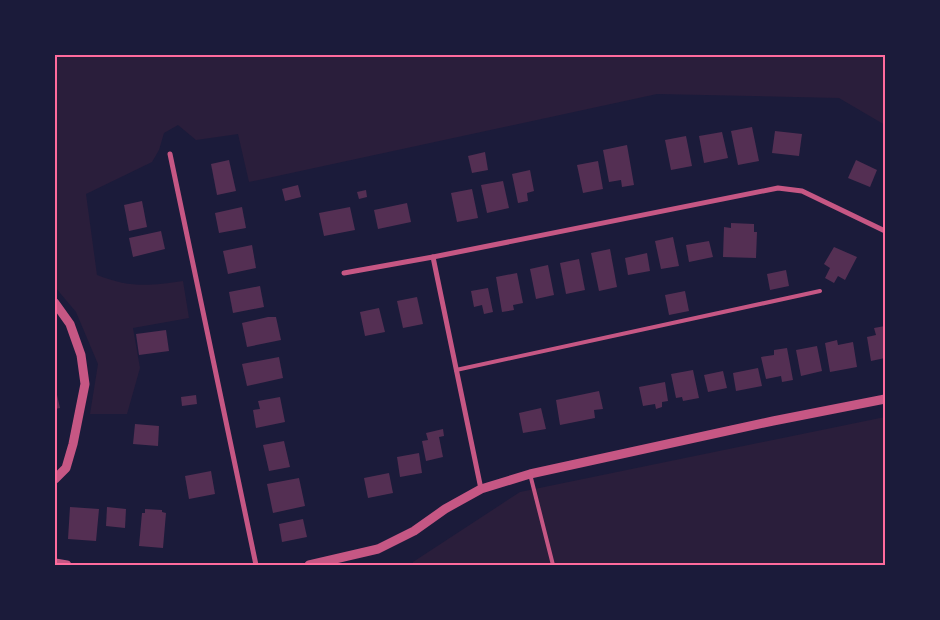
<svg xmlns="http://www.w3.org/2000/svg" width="940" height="620" font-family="'Zilla Slab',serif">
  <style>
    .green { fill: #2a1e3b }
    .building { fill: #542f53 }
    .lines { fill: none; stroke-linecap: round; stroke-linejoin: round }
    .service { stroke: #c65784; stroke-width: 4 }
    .minor { stroke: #c65784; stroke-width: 5 }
    .tertiary { stroke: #c65784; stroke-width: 9 }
    .neatline { fill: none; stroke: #ff6b9d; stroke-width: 2 }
  </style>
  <rect width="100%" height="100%" fill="#1b1b3a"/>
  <!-- green -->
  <g class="green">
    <path d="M55,55H885V125L839,98L657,94L249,182L238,134L196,140L178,125L164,133L159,150L152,162L86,194L97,275C130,288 149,286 183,281L189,318L133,328L140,368L127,414H90L98,364L76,312L55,287Z"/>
    <polygon points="885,417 885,565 412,565 413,562 520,492"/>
  </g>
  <!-- building -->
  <g class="building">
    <polygon points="752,127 759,161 738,165 731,131"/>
    <polygon points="775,131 802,134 799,156 772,153"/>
    <polygon points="722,132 728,158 704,163 699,136"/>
    <polygon points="686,136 692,166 671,170 665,140"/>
    <polygon points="627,145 634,185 622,187 621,180 609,182 603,150"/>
    <polygon points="485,152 488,170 472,173 468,156"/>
    <polygon points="229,160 236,191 217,195 211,164"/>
    <polygon points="856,160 877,170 870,187 848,178"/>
    <polygon points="598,161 603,189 583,193 577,165"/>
    <polygon points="530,170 534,191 527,193 528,201 518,203 512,174"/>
    <polygon points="503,181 509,208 487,213 481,185"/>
    <polygon points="298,185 301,197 285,201 282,189"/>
    <polygon points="472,189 478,218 457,222 451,193"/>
    <polygon points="366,190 367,197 359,199 357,192"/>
    <polygon points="142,201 147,227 129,231 124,205"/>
    <polygon points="407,203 411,222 378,229 374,210"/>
    <polygon points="242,207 246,228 219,233 215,213"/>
    <polygon points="350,207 355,230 324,236 319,213"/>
    <polygon points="731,223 754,224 754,232 757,232 756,258 723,257 724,227 731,228"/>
    <polygon points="161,231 165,249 133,257 129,238"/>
    <polygon points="673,237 679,266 661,269 655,241"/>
    <polygon points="709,241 713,257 689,262 686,245"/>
    <polygon points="252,245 256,268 228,274 223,251"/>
    <polygon points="834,247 857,257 845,280 838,276 834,283 825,278 830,268 824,264"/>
    <polygon points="610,249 617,287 599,291 591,253"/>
    <polygon points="647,253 650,271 628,275 625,258"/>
    <polygon points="579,259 585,290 566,294 560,263"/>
    <polygon points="548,265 554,295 536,299 530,269"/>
    <polygon points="786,270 789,286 770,290 767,274"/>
    <polygon points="517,273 523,303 513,305 514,310 502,312 496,277"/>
    <polygon points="260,286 264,307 233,313 229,292"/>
    <polygon points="488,288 493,312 484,314 482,305 474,307 471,291"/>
    <polygon points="685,291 689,311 669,315 665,295"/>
    <polygon points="417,297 423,324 403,328 397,301"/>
    <polygon points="379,308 385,332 365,336 360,312"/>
    <polygon points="268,317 276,317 281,340 247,347 242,323"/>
    <polygon points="885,326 885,358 871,361 867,337 876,335 874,328"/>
    <polygon points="166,330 169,351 139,355 136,334"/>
    <polygon points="837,340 838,345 853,342 857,367 830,372 825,343"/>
    <polygon points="817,346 822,371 801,376 796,350"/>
    <polygon points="787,348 793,380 782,382 781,376 766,379 761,357 774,355 774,350"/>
    <polygon points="279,357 283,378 247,386 242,364"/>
    <polygon points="758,368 762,386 736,391 733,373"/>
    <polygon points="693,370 699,398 683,401 682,397 676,398 671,374"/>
    <polygon points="723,371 727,388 708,392 704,375"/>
    <polygon points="665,382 668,401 662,402 662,407 656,409 655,404 643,406 639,387"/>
    <polygon points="55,386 60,408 55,409"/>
    <polygon points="599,391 603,409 594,410 595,418 560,425 556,400"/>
    <polygon points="196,395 197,404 182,406 181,397"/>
    <polygon points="280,397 285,422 256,428 253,410 260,409 258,401"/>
    <polygon points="541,408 546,429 523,433 519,413"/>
    <polygon points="135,424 159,426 158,446 133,444"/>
    <polygon points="443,429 444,436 439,437 443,457 426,461 422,441 428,440 426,433"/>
    <polygon points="284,441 290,467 269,471 263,445"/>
    <polygon points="419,453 422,473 400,477 397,457"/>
    <polygon points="211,471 215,494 189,499 185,476"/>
    <polygon points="389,473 393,493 368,498 364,478"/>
    <polygon points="299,478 305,506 273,513 267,484"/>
    <polygon points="70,507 99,509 96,541 68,539"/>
    <polygon points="107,507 126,509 125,528 106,526"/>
    <polygon points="145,509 162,510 162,512 166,513 163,548 139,546 142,513 145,513"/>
    <polygon points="303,519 307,537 282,542 279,524"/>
  </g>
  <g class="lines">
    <!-- service -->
    <g class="service">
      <polyline points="456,370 820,291"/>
      <polyline points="530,474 553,565"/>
    </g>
    <!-- minor -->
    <g class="minor">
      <polyline points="170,154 256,565"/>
      <polyline points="433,257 481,489"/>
      <polyline points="344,273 433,257 778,188 802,191 885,231"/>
    </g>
    <!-- tertiary -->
    <g class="tertiary">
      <polyline points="55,303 70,324 81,355 85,384 73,444 66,468 55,479"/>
      <polyline points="55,563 67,565"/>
      <polyline points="309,565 378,549 414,531 445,509 481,489 530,474 773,421 885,399"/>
    </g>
  </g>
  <!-- border -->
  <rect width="940" height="620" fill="none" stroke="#1b1b3a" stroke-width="112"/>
  <rect x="56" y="56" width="828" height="508" class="neatline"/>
</svg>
